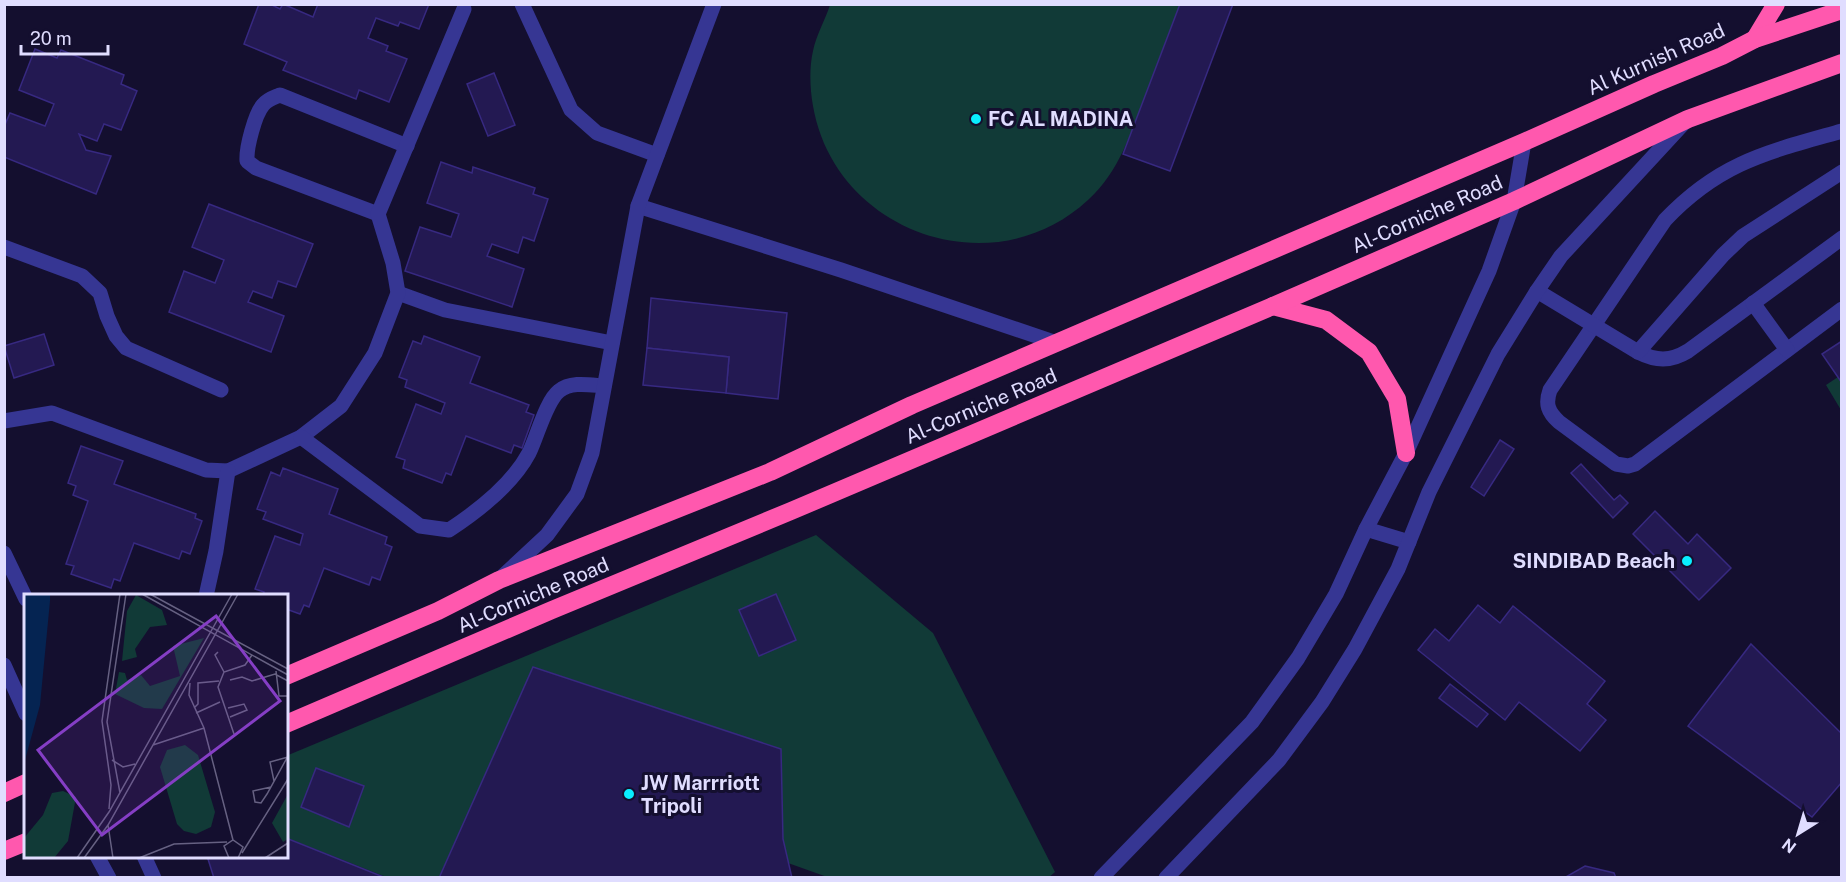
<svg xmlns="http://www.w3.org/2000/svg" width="1846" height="882" font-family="'Public Sans',sans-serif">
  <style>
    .green { fill: #113a37 }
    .building { fill: #231952; stroke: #372981; stroke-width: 1.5 }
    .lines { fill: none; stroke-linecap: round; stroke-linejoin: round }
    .lane { stroke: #363693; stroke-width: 15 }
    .street { stroke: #363693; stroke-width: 15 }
    .highway { stroke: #ff58ae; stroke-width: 18 }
    .poi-dot { fill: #09eeff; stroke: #140f2f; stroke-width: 2 }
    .labels { text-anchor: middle; stroke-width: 6; stroke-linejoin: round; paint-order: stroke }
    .street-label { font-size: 20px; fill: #e0ddff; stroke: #140f2f }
    .poi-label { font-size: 20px; font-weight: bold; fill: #e0ddff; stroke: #140f2f; text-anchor: start }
    .inset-road { fill: none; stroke: #666182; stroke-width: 1.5 }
    .view { fill: #853ec5; fill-opacity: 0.15; stroke: #853ec5; stroke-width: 3 }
    .inset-edge { fill: none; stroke: #e0ddff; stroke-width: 3 }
  </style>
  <rect width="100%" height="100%" fill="#140f2f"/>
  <!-- green -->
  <g class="green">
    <path d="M830,5H1180C1168,34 1157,64 1146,94C1131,132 1120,171 1088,200C993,288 835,233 813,106C810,89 809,68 813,51C816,36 825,20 830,5Z"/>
    <polygon points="1841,375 1841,410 1826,385"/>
    <polygon points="816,535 933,633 1055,872 1048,878 830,878 788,863 783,839 781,749 534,667 439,877 386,877 287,838 286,756"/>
  </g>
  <!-- building -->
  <g class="building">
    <polygon points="259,4 270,4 280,9 283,4 313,17 318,4 429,4 419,29 400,22 398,26 376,18 368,38 388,46 386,51 407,59 389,102 359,90 356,99 283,70 287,62 244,44"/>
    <polygon points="1180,4 1233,4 1170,171 1123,154"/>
    <polygon points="35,49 57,58 61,50 124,75 121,84 137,91 121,130 104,124 97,141 79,134 86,150 111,156 96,194 4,157 4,127 10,113 45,126 54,104 19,90"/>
    <polygon points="494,73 515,125 488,136 467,84"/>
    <polygon points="441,162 472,173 473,167 535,188 533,194 548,199 534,241 523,237 518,253 492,244 487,256 524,269 512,307 405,271 420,227 451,237 459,214 427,203"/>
    <polygon points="209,204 313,244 296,287 278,281 272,298 253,291 248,302 284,316 271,352 169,312 184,271 215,283 224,260 192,247"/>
    <polygon points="651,298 787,313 778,399 726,393 729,357 647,348"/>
    <polygon points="44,334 54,365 14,378 4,346"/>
    <polygon points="424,336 480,357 470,383 529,405 526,412 534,415 522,448 514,445 511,453 466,436 451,475 446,473 442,483 403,468 405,460 396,457 416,404 441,414 445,403 405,387 407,380 399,377 413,341 421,344"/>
    <polygon points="1842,341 1842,383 1822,354"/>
    <polygon points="647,348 729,357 726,393 643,385"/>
    <polygon points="1500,440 1514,449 1484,496 1471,487"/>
    <polygon points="81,446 123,461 114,484 196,514 195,518 202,521 190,554 182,551 179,559 134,543 120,581 114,579 111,588 71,574 74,566 66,564 88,501 73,495 76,486 68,483"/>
    <polygon points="1581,464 1614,500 1620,495 1628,503 1613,518 1571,473"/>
    <polygon points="283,468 338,489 329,514 387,537 385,544 392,547 380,580 372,577 369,585 324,568 309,607 304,605 300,614 286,609 286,596 263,596 264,592 255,589 275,536 300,545 303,534 263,519 266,512 257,509 271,472 280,476"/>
    <polygon points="1655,511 1688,544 1697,534 1731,568 1699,600 1633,534"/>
    <polygon points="776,594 796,640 759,656 739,610"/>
    <polygon points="1478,605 1500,623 1513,606 1605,681 1587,704 1606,720 1580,751 1519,702 1505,720 1418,650 1435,629 1449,641"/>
    <polygon points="1751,644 1842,734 1842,782 1812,817 1688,726"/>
    <polygon points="533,667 781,749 783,839 792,878 439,878"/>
    <polygon points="1450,684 1488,714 1477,727 1439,698"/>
    <polygon points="316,768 364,786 349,827 301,807"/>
    <polygon points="286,838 386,878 214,878 207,856 286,856"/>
    <polygon points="1585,866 1614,873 1616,878 1564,878"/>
  </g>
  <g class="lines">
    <!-- lane -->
    <g class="lane">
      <polyline points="522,4 571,110 597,133 657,155"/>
      <path d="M1842,131C1768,152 1720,162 1665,220L1550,390C1545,404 1548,412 1559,422L1616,464L1628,466L1635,464L1842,309"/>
      <path d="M1537,291L1638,352C1656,361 1670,362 1688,351L1842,238"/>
      <polyline points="1753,303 1787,350"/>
      <polyline points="1638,352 1723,255 1743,236 1842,172"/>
    </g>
    <!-- street -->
    <g class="street">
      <polyline points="638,206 841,270 1057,343"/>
      <path d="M378,214L256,168L247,161C246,148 255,114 263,105C268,99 273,98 280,95L407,146"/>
      <polyline points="4,247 82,276 100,293 107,316 116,336 126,348 221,390"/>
      <polyline points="398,293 445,310 612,343"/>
      <polyline points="4,421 52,413 206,470 228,471 301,437 341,406 375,353 398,293 393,263 378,214 464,9"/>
      <path d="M301,437L420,526L449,530C478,511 512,485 529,453C537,437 546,401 559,391C571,381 590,385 604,386"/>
      <polyline points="1366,529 1409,542"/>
      <polyline points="4,553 26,599"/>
      <polyline points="503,576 547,535 577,494 592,453 638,206 714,4"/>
      <polyline points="206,596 216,551 228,471"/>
      <polyline points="4,665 26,714"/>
      <polyline points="97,856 109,878"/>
      <polyline points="144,856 154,878"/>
      <polyline points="1101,878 1252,722 1298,658 1336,594 1366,529 1406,453 1489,271 1514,201 1524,142"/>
      <polyline points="1166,878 1279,760 1322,702 1355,649 1398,569 1429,492 1498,354 1537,291 1561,256 1684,123"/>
    </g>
    <!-- highway -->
    <g class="highway">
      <polyline points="1755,39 1776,4"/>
      <polyline points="1273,306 1326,320 1369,352 1397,399 1406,453"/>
      <polyline points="286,676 438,611 499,580 770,472 912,405 1524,142 1654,84 1722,56 1755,39 1842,10"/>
      <polyline points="286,724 552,610 791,511 1273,306 1514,201 1688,119 1842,63"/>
      <polyline points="4,793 26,783"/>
      <polyline points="4,851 26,842"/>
    </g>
  </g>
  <!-- markers -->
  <g class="poi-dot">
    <circle cx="976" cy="119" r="6"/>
    <circle cx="1687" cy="561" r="6"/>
    <circle cx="629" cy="794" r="6"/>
  </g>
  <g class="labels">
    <!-- street labels -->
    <g class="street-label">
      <text transform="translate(1656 59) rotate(-24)" y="7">Al Kurnish Road</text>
      <text transform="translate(1427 214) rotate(-24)" y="7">Al-Corniche Road</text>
      <text transform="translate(981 406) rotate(-23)" y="7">Al-Corniche Road</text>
      <text transform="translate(533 595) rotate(-23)" y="7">Al-Corniche Road</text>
    </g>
    <!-- poi labels -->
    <g class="poi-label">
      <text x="988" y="126">FC AL MADINA</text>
      <text x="1675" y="568" text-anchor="end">SINDIBAD Beach</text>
      <text x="641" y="790">JW Marrriott<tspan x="641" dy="23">Tripoli</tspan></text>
    </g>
  </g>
  <!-- overview -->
  <g transform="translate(24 594)">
    <rect width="264" height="264" fill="#140f2f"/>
    <path d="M112,1L138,16L143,31L126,33L111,55L113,63L98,67L103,17ZM180,44L138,115L120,114L91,100L95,78L101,79L103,86L117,81L126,92L156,82L149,52ZM161,151L174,161L191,218L187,233L172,240L160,237L153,230L136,173L143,156ZM39,197L52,203L44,247L30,264H0V244L19,221L28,199ZM264,200V245L259,248L248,229Z" fill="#113a37"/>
    <path d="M0,0H26V7L16,111L0,170Z" fill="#052452"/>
    <path class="inset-road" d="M118,0L264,81M126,0L264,75M194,58L191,61L200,78M252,77L255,102H264M206,86L218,83L228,87L251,80L264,87M166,89L165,101L180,134L209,246M170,114L174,110V89L195,87M204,114L220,110L223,116L206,123M172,119L196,108M210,140L194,93L200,78L221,71L228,61M129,151L180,134M88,166L99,173L111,170M250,187L246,168L264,163M247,193L229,197L231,208L237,209L243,200L264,162M96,199L83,128L102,0M85,215L87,191L78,127L96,0M84,231L89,264M218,259L264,185M53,264L85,218L208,0M60,264L84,231L214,0M115,264L150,250L203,248M205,264L200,252L209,246L219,253L214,264M241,264L264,249"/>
    <path class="view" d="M192,22L256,107L78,241L14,156Z"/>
    <rect width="264" height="264" class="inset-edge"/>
  </g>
  <!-- border -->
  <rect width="1846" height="882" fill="none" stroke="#e0ddff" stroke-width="12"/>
  <!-- north arrow -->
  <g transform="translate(1798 834) rotate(217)" stroke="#140f2f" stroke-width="4.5" paint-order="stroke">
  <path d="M0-4.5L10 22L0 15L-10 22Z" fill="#e0ddff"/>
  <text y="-9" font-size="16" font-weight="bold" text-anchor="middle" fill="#e0ddff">N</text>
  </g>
  <!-- scale -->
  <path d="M21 45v9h87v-9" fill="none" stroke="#e0ddff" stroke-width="3"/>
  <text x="30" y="45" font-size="18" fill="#e0ddff" stroke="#140f2f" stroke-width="4.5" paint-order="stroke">20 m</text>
</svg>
